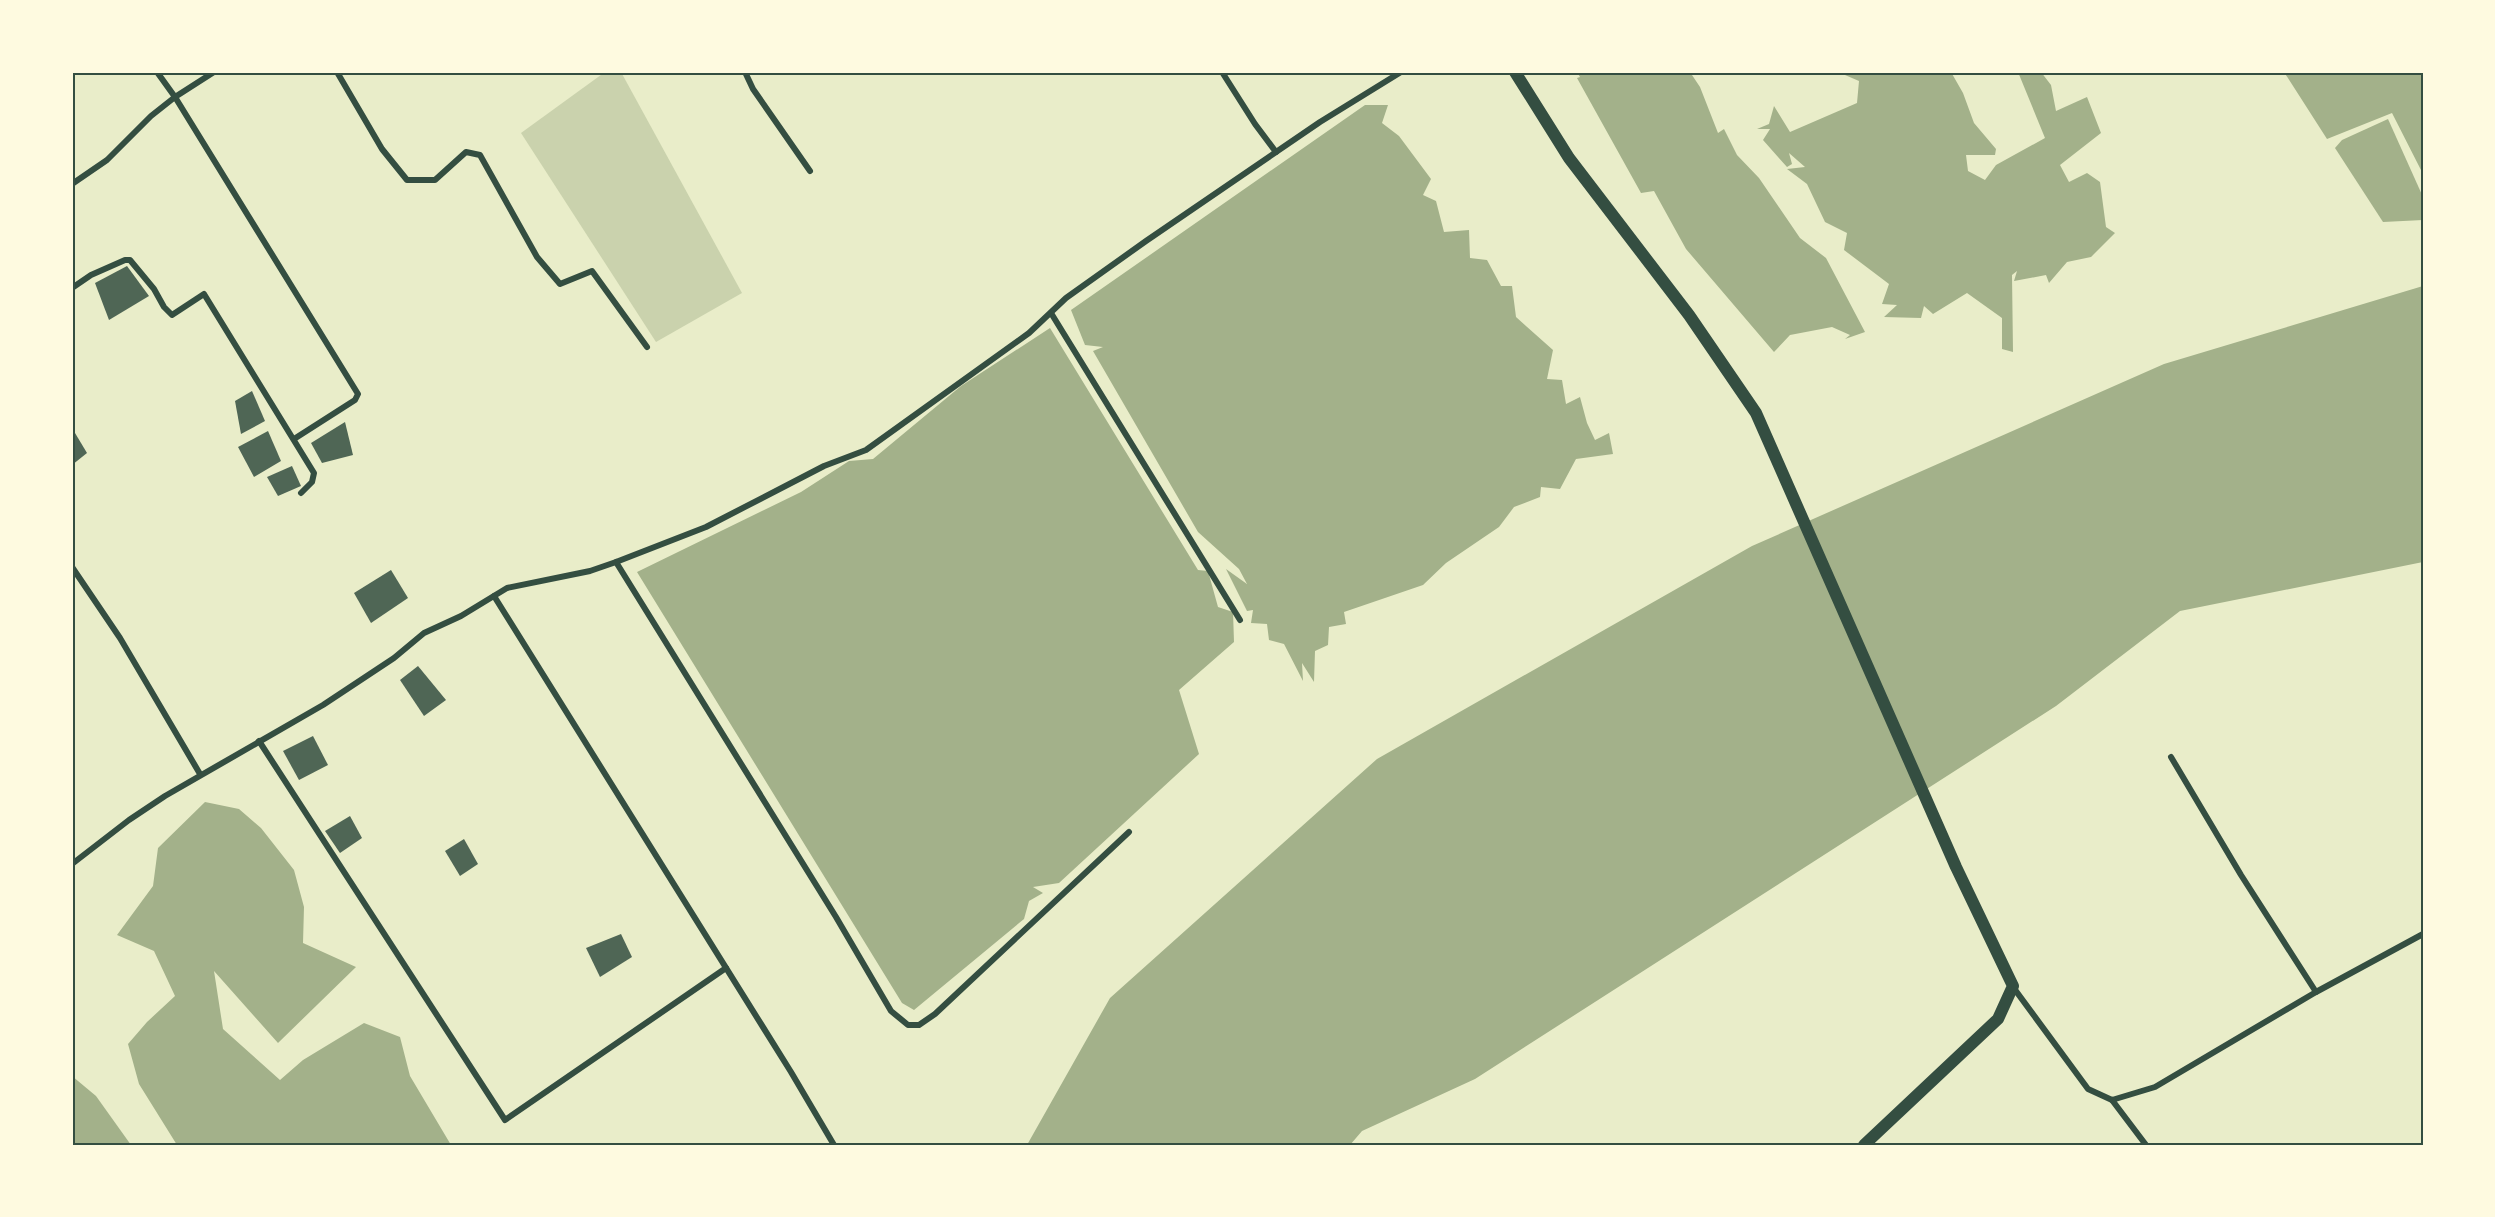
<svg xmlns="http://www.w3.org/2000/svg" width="2495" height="1217" font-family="Roboto,sans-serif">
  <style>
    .green { fill: #cad2ad }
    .water { fill: #a3b18a }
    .building { fill: #4f6655 }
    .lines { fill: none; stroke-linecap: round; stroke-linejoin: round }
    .minor { stroke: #344e41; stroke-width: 6 }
    .secondary { stroke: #344e41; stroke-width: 12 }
    .neatline { fill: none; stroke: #344e41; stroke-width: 2 }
  </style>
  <rect width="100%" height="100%" fill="#e9edc9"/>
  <!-- green -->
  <polygon class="green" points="605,72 621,72 742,293 656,342 521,133"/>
  <!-- water -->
  <g class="water">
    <polygon points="1577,72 1690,72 1700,87 1718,133 1724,129 1737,155 1759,178 1800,238 1826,258 1865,332 1845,339 1850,335 1832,327 1790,335 1774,352 1686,249 1654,191 1641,193 1577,78 1580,77"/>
    <polygon points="1838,72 1951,72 1963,93 1974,123 1996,149 1995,155 1966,155 1968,171 1985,180 1996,165 2045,138 2018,72 2041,72 2051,85 2056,111 2087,97 2101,133 2060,165 2069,182 2087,173 2100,182 2106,227 2115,233 2091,257 2067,262 2049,283 2046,275 2014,281 2017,271 2012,275 2013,352 2002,349 2002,318 1967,293 1933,314 1924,306 1921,318 1884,317 1897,305 1882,304 1889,284 1844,250 1847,233 1825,222 1807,184 1787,169 1805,167 1789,153 1792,164 1787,167 1763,140 1770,129 1757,129 1769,124 1774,106 1790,132 1857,103 1859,81"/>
    <polygon points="2284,72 2423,72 2423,174 2392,113 2327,139"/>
    <polygon points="1365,105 1388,105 1382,123 1399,136 1431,179 1423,195 1436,201 1444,232 1469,230 1470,258 1487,260 1501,286 1512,286 1516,317 1553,350 1547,379 1562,380 1566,404 1580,397 1587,423 1595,440 1609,433 1613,454 1576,459 1560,489 1541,487 1540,497 1514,507 1499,527 1446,563 1423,585 1344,612 1346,624 1329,627 1328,645 1315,651 1314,682 1302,663 1303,681 1284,644 1269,640 1267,624 1251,623 1253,610 1247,611 1226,569 1247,584 1239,569 1198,532 1093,351 1103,347 1085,345 1071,310"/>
    <polygon points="2388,119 2423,197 2423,220 2383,222 2335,148 2342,140"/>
    <polygon points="2423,286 2423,562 2180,611 2056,706 1475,1079 1362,1131 1350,1145 1027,1145 1110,998 1377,759 1752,546 2164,364"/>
    <polygon points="1050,328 1198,570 1208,571 1218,607 1233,612 1234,642 1179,690 1199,754 1059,883 1033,887 1043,893 1029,901 1024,919 914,1010 902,1003 637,572 801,492 849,461 873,459 961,386"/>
    <polygon points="205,802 239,809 261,828 294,870 304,907 303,943 356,967 278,1043 214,971 223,1029 280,1080 303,1060 364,1023 400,1037 410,1076 451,1145 177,1145 139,1084 128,1044 147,1022 175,996 154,951 117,935 153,886 158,848"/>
    <polygon points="72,1076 96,1096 131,1145 72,1145"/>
  </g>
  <!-- building -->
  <g class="building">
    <polygon points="127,266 149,296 109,320 95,283"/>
    <polygon points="252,391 265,421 241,434 235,401"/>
    <polygon points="345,422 353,455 322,463 311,443"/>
    <polygon points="72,428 87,453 72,465"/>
    <polygon points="268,431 281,461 254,477 238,447"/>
    <polygon points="292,466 301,486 278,496 267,477"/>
    <polygon points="391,570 408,598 371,623 354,593"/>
    <polygon points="418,666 446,700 424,716 400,680"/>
    <polygon points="313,736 328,765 299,780 283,751"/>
    <polygon points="350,816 362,838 340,853 325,831"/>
    <polygon points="464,839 478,864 460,876 445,851"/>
    <polygon points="621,934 632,957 600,977 586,948"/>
  </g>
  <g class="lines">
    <!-- minor -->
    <g class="minor">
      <polyline points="157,72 175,97 358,394 355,400 294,439"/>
      <polyline points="337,72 382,149 407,180 435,180 466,152 480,155 537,257 560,284 592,271 647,347"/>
      <polyline points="745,72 753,89 810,171"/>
      <polyline points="1222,72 1255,124 1276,152"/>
      <polyline points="72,184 107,160 151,116 175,97 214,72"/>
      <polyline points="72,288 91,275 125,260 130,260 154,289 164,307 172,315 204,294 314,473 312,482 301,493"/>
      <polyline points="1051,313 1240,620"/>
      <polyline points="616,562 836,917 891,1011 908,1025 919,1025 935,1014 1129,832"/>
      <polyline points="72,567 120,638 200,774"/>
      <polyline points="494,596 791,1072 834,1145"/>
      <polyline points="259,741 505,1120 726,968"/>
      <polyline points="2171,757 2241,875 2316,992"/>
      <polyline points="72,864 129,820 165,796 323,705 394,658 424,633 461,616 507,588 590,571 616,562 706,527 824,466 866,450 1029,333 1066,298 1146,241 1320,122 1401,72"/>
      <polyline points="2013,987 2088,1089 2112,1100 2155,1087 2316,992 2423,934"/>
      <polyline points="2112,1100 2146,1145"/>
    </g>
    <!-- secondary -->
    <polyline class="secondary" points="1515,72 1569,158 1689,315 1756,413 1956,867 2013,986 1998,1019 1864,1145"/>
  </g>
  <!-- border -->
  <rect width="2495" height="1217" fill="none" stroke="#fefae0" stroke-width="147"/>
  <rect x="74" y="74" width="2348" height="1070" class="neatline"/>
</svg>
